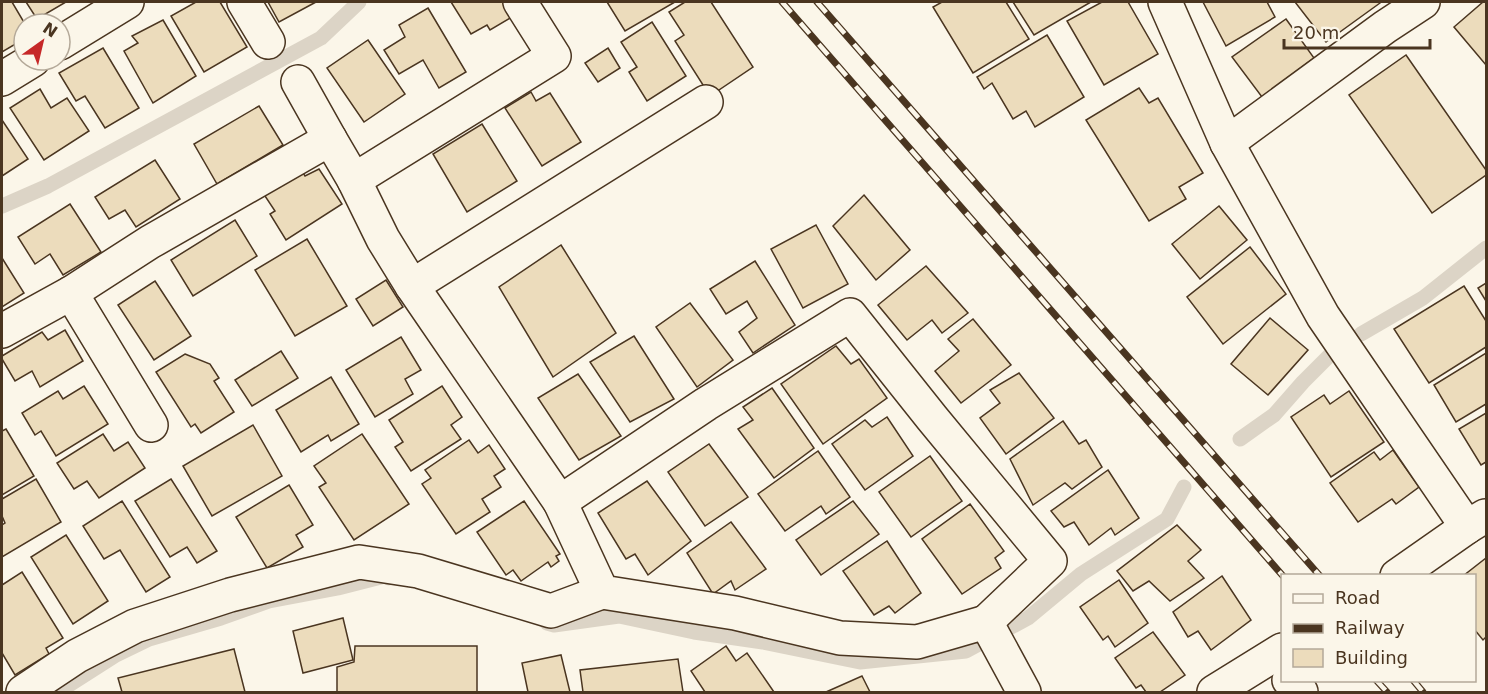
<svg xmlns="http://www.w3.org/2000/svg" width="1488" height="694" font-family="'DejaVu Sans',sans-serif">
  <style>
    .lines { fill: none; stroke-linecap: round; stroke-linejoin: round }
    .stream { stroke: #dcd4c6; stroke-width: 15 }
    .building { fill: #ecdcbc; stroke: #4a3520; stroke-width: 1.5 }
    .minor-casing { stroke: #4a3520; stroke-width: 36 }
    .minor { stroke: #fbf6e9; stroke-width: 33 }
    .rail-casing { stroke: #4a3520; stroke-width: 7 }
    .rail { stroke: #fbf6e9; stroke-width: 4.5; stroke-dasharray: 14; stroke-linecap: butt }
  </style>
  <rect width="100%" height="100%" fill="#fbf6e9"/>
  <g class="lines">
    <!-- stream -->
    <g class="stream">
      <polyline points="2,206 48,186 321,38 359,2"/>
      <polyline points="1361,334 1423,298 1486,248"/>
      <polyline points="1240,439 1274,415 1303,382 1332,353"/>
      <polyline points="547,623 554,625 619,616 694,632 763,642 860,662 966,651 990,638"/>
      <polyline points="998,634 1028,618 1081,574 1167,519 1184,487"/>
      <polyline points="58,692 116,655 149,639 221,618 269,601 338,588 385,576 389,578"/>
    </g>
  </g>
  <!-- building -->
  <g class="building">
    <polygon points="2,2 12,2 25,24 24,39 2,52"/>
    <polygon points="26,2 66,2 37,19"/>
    <polygon points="196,2 220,2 247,47 204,72 171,16"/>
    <polygon points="268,2 316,2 279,22"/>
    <polygon points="451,2 503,2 512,17 490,30 487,25 471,34"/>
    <polygon points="607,2 675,2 625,31"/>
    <polygon points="685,2 711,2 753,67 710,96 675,41 684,35 669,12"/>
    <polygon points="942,2 1006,2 1029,39 973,73 933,7"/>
    <polygon points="1013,2 1091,2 1034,35"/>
    <polygon points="1102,2 1128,2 1158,54 1104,85 1067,21"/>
    <polygon points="1203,2 1267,2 1275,17 1226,46"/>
    <polygon points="1295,2 1379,2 1380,3 1326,42"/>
    <polygon points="1483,2 1486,2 1486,65 1454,27"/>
    <polygon points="428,8 466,72 439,88 423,60 399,74 384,50 405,37 399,25"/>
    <polygon points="1286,19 1314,58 1262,97 1232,57"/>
    <polygon points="163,20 196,76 153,103 124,51 138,43 132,36"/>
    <polygon points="652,22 686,76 647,101 629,72 637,67 621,42"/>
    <polygon points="1047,35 1084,97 1035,127 1026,111 1013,119 992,83 984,89 977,77"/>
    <polygon points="368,40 405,94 364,122 327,68"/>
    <polygon points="103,48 139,108 105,128 85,96 76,101 59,73"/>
    <polygon points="608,48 620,68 598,82 585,63"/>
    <polygon points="1406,55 1486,170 1486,175 1432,213 1349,95"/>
    <polygon points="1139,88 1149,103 1158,98 1203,173 1179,187 1186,199 1149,221 1086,120"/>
    <polygon points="40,89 51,108 67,98 89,131 44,160 10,108"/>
    <polygon points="531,92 536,101 550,93 581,142 542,166 505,108"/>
    <polygon points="259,106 283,145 217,184 194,144"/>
    <polygon points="2,120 28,159 2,176"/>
    <polygon points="482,124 517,181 467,212 433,154"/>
    <polygon points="155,160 180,199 136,227 125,210 109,219 95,197"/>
    <polygon points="301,169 305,176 319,169 342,204 286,240 270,214 275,211 263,193"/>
    <polygon points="864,195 910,250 876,280 833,226"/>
    <polygon points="70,204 101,252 63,275 50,254 35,264 18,237"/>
    <polygon points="1219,206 1247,240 1200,279 1172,244"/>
    <polygon points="235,220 257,256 193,296 171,260"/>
    <polygon points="816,225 848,284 803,308 771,249"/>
    <polygon points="307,239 347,306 295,336 255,270"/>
    <polygon points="561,245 616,333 553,377 499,287"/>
    <polygon points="1250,247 1286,294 1223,344 1187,297"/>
    <polygon points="2,258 24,293 2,307"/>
    <polygon points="755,261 795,325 753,353 739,332 757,318 747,301 726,314 710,289"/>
    <polygon points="926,266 968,313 942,333 932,320 907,340 878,305"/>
    <polygon points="386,280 403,307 373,326 356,299"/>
    <polygon points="155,281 191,336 154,360 118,305"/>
    <polygon points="1486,283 1486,301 1478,288"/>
    <polygon points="1464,286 1486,321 1486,347 1429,383 1394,329"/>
    <polygon points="690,303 733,360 697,387 656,327"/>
    <polygon points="1270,318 1308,350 1268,395 1231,364"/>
    <polygon points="973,319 1011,365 961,403 935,371 959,351 948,339"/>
    <polygon points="65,330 83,361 40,387 32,371 15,381 2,359 2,356 42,332 48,340"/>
    <polygon points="634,336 674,399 630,422 590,362"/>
    <polygon points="401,337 421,370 405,379 413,394 375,417 346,370"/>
    <polygon points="836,346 851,364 859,359 887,398 823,444 781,384"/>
    <polygon points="281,351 298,378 252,406 235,380"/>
    <polygon points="1486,353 1486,404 1456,422 1434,385"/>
    <polygon points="185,354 210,364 219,378 214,381 234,412 201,433 195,424 191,427 156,372"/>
    <polygon points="1019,373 1054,418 1006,454 980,418 1000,403 990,390"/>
    <polygon points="578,374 621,436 579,460 538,398"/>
    <polygon points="331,377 359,424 331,441 328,435 301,452 276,410"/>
    <polygon points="84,386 108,424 56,456 41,431 35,435 22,413 58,391 63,399"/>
    <polygon points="442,386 462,417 451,425 461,439 411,471 395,447 403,442 389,420"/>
    <polygon points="772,388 814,448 774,478 738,429 753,420 743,407"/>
    <polygon points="1349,391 1384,442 1331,477 1291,417 1324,395 1330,404"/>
    <polygon points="1486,413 1486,462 1481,465 1459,429"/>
    <polygon points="887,417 913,456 865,490 832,444 865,420 872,427"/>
    <polygon points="1063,421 1079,444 1086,440 1102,467 1072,489 1065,483 1033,505 1010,459"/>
    <polygon points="253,425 282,476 212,516 183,466"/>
    <polygon points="6,429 34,476 2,495 2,431"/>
    <polygon points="103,434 114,451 128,442 145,468 99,498 87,481 74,489 57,463"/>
    <polygon points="362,434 409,504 354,540 319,487 326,483 314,466"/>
    <polygon points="469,440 478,453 489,445 505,469 494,476 501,487 482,499 490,512 456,534 422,484 431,478 425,470"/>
    <polygon points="709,444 748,497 705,526 668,472"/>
    <polygon points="1393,450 1419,487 1396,504 1392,499 1358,522 1330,483 1374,452 1380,460"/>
    <polygon points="818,451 850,497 826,514 821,506 785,531 758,494"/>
    <polygon points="930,456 962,501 911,537 879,492"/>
    <polygon points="1108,470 1139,518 1115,535 1111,528 1089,545 1074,522 1064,527 1051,511"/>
    <polygon points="36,479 61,522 2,557 2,525 5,523 2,516 2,499"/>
    <polygon points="171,479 217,551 197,563 187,547 170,557 135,501"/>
    <polygon points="647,481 691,541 648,575 635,554 626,559 598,513"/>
    <polygon points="289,485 313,525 296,535 303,547 267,568 236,517"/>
    <polygon points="122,501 170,577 146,592 120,550 104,559 83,526"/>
    <polygon points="524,501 560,554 556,556 559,561 551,567 548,562 521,581 513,570 506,575 477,532"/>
    <polygon points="853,501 879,534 821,575 796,540"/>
    <polygon points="970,504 1004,551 995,558 1001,568 962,594 922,539"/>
    <polygon points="731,522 766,569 735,590 731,581 713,594 687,553"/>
    <polygon points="1177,525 1201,550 1188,561 1204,578 1170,601 1149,581 1133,591 1117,571"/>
    <polygon points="66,535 108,601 73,624 31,557"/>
    <polygon points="887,541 921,593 895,613 889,606 874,615 843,571"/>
    <polygon points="1486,558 1486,637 1483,640 1474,629 1474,576 1463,576"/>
    <polygon points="22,572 63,638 46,648 49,654 15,675 2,653 2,585"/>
    <polygon points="1222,576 1251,620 1211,650 1198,631 1188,637 1173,612"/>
    <polygon points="1119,580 1148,623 1115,647 1108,636 1103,640 1080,607"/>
    <polygon points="343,618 353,660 303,673 293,631"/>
    <polygon points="1153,632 1185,675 1160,692 1146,692 1141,685 1136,688 1115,658"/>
    <polygon points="355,646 477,646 477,692 337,692 337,667 354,662"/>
    <polygon points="726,646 736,661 747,653 774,692 705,692 691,671"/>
    <polygon points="234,649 245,692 122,692 118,678"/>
    <polygon points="561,655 570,692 528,692 522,663"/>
    <polygon points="678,659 683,692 583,692 580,670"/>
    <polygon points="862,676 870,692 826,692"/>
  </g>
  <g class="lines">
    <defs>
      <g id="minor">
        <polyline points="244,2 268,42"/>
        <polyline points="1165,2 1227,143 1323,316 1467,527"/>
        <polyline points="60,43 127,2"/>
        <polyline points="2,79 33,60"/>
        <polyline points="298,82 330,139"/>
        <polyline points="1227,143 1385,27 1423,2"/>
        <polyline points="354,180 554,56 520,2"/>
        <polyline points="412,286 706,102"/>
        <polyline points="71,293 151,425"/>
        <polyline points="2,331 71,293 150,242 330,139 354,180 383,239 412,286 560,502 602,592 735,613 840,638 917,642 986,622 1024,692"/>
        <polyline points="560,502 706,404 850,315 932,418 1050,561 986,622"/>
        <polyline points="1397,576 1467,527 1485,516"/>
        <polyline points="1289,680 1301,692"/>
        <polyline points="23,692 77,656 135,626 230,595 359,562 418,571 551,611 602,592"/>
        <polyline points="1214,692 1282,650"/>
      </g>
    </defs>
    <!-- minor casing -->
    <use href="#minor" class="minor-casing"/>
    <!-- minor -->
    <use href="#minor" class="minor"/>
    <defs>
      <g id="rail">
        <polyline points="782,2 1283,576"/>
        <polyline points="817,2 1320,576"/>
        <polyline points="1376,680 1387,692"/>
        <polyline points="1413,680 1423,692"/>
      </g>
    </defs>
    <!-- rail casing -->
    <use href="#rail" class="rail-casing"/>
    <!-- rail -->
    <use href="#rail" class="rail"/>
  </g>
  <!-- border -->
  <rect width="1488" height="694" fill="none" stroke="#4a3520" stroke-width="6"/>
  <!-- legend -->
  <rect x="1281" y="574" width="195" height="108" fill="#fbf6e9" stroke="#b4a999" stroke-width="1.5"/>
  <rect x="1293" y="594" width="30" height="9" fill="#fbf6e9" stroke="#b4a999" stroke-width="1.5"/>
  <text x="1335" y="604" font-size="18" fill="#4a3520">Road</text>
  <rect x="1293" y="624" width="30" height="9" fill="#4a3520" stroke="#b4a999" stroke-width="1.5"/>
  <text x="1335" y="634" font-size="18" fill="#4a3520">Railway</text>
  <rect x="1293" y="649" width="30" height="18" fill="#ecdcbc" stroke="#b4a999" stroke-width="1.5"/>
  <text x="1335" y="664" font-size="18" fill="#4a3520">Building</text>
  <!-- north arrow -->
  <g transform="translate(42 42) rotate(34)"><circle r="28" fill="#fbf6e9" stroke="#b4a999" stroke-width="1.5"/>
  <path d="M0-4.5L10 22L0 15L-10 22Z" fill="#c62828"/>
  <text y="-9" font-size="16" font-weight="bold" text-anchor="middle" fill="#4a3520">N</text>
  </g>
  <!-- scale -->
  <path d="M1284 39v9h146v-9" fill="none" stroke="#4a3520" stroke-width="3"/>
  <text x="1293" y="39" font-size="18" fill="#4a3520" stroke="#fbf6e9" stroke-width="4.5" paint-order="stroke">20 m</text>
</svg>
